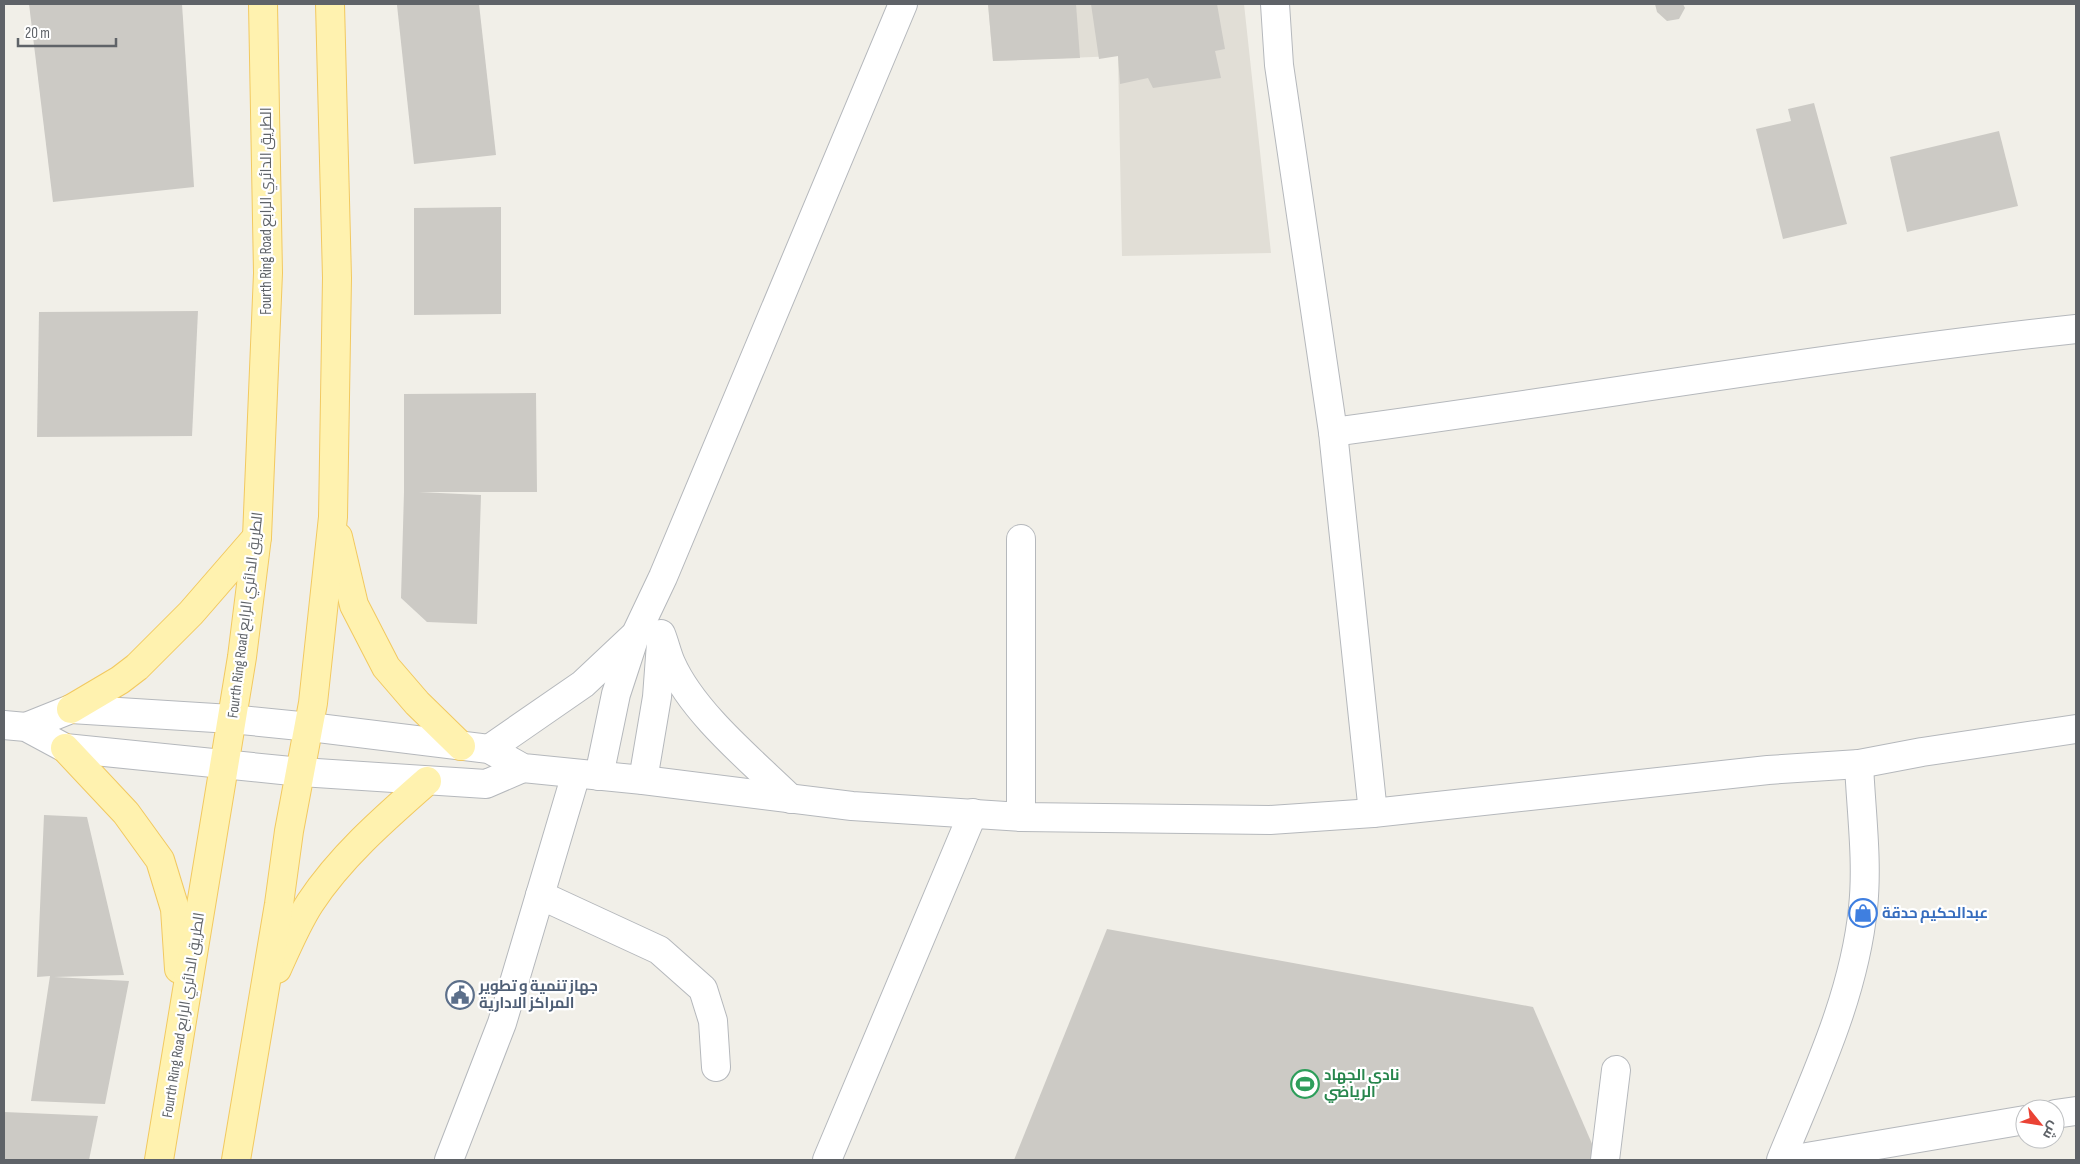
<svg xmlns="http://www.w3.org/2000/svg" width="2080" height="1164" font-family="'Sofia Sans Condensed',Cairo,sans-serif">
  <style>
    .education { fill: #e1ded6 }
    .building { fill: #cccac5 }
    .lines { fill: none; stroke-linecap: round; stroke-linejoin: round }
    .minor-casing { stroke: #b5b8bc; stroke-width: 30 }
    .major-casing { stroke: #f2c960; stroke-width: 30 }
    .minor { stroke: #fff; stroke-width: 28 }
    .major { stroke: #fff2af; stroke-width: 28 }
    .labels { text-anchor: middle; stroke-width: 4.5; stroke-linejoin: round; paint-order: stroke }
    .street-label { font-size: 15px; fill: #5f6368; stroke: #fff }
    .shop-label { font-size: 15px; font-weight: bold; fill: #366cbe; stroke: #fff; text-anchor: start }
    .service-label { font-size: 15px; font-weight: bold; fill: #4e5e75; stroke: #fff; text-anchor: start }
    .leisure-label { font-size: 15px; font-weight: bold; fill: #27864d; stroke: #fff; text-anchor: start }
  </style>
  <rect width="100%" height="100%" fill="#f1efe8"/>
  <!-- education -->
  <polygon class="education" points="988,4 1244,4 1271,253 1122,256 1118,56 993,61"/>
  <!-- building -->
  <g class="building">
    <polygon points="29,4 182,4 194,187 53,202"/>
    <polygon points="400,4 479,4 496,155 414,164 397,5"/>
    <polygon points="988,4 1076,4 1080,58 993,61"/>
    <polygon points="1091,4 1217,4 1225,49 1215,51 1221,78 1153,88 1148,78 1120,84 1118,56 1099,59"/>
    <polygon points="1655,4 1683,4 1685,8 1679,19 1667,21 1657,12"/>
    <polygon points="1814,103 1847,224 1783,239 1756,129 1791,121 1788,109"/>
    <polygon points="1999,131 2018,206 1907,232 1890,157"/>
    <polygon points="501,207 501,314 414,315 414,208"/>
    <polygon points="198,311 192,436 37,437 39,312"/>
    <polygon points="536,393 537,492 419,492 481,495 477,624 427,622 401,598 404,492 404,394"/>
    <polygon points="44,815 87,817 124,975 54,977 129,981 105,1104 31,1101 50,976 37,977"/>
    <polygon points="1107,929 1533,1007 1599,1160 1014,1160"/>
    <polygon points="4,1112 98,1116 89,1160 4,1160"/>
  </g>
  <g class="lines">
    <defs>
      <g id="minor">
        <polyline points="1275,4 1279,65 1333,432 1373,813"/>
        <path d="M1333,432C1581,399 1827,356 2076,329"/>
        <path d="M661,634C665,644 667,654 671,663C693,713 752,761 791,799"/>
        <polyline points="4,725 26,727 65,748 301,772 486,784 523,768"/>
        <polyline points="26,727 71,709 231,719 310,727 489,749 523,768 643,780 852,806 1021,817 1270,820 1373,813 1768,770 1859,764 1922,752 2076,729"/>
        <polyline points="489,749 583,684 633,637"/>
        <polyline points="599,776 616,694 635,636 663,577 903,4"/>
        <polyline points="643,780 657,697 661,643"/>
        <polyline points="1021,817 1021,539"/>
        <polyline points="540,895 659,950 703,989 713,1021 716,1067"/>
        <polyline points="2055,1114 2076,1111"/>
        <polyline points="449,1160 502,1023 576,774"/>
        <polyline points="827,1160 973,813"/>
        <polyline points="1605,1160 1616,1070"/>
        <path d="M1781,1160C1814,1079 1854,997 1863,908C1868,861 1861,811 1859,764"/>
        <polyline points="1789,1160 2025,1120"/>
      </g>
      <g id="major">
        <polyline points="338,537 354,605 386,667 417,703 461,746"/>
        <polyline points="71,709 120,680 137,667 191,613 257,537"/>
        <polyline points="65,748 126,813 160,860 175,909 179,969"/>
        <path d="M277,969C287,947 297,923 310,903C341,856 385,818 427,781"/>
        <polyline points="159,1160 242,657 257,537 268,273 263,4"/>
        <polyline points="236,1160 279,904 289,831 313,703 333,517 337,278 330,4"/>
      </g>
    </defs>
    <!-- minor casing -->
    <use href="#minor" class="minor-casing"/>
    <!-- major casing -->
    <use href="#major" class="major-casing"/>
    <!-- minor -->
    <use href="#minor" class="minor"/>
    <!-- major -->
    <use href="#major" class="major"/>
  </g>
  <!-- icons -->
  <defs>
    <symbol id="shop-ring" viewBox="-11 -11 22 22"><circle r="9.5" fill="#fff" stroke="#3f7fe0" stroke-width="1.5"/><path d="M-5-2.5h2.3a2.7 3.5 0 0 1 5.4 0H5L5.5 6h-11ZM-1.5-2.5h3a1.5 2.3 0 0 0-3 0Z" fill="#3f7fe0"/></symbol>
    <symbol id="civic-ring" viewBox="-11 -11 22 22"><circle r="9.5" fill="#fff" stroke="#5c6f8a" stroke-width="1.5"/><path d="M-.6-6.5H3V-4.5H.6V-3L4-1V1h2V6H-6V1h2V-1L-.6-3ZM-1.2 2.5V6h2.4V2.5Z" fill="#5c6f8a"/></symbol>
    <symbol id="stadium-ring" viewBox="-11 -11 22 22"><circle r="9.5" fill="#fff" stroke="#2e9e5b" stroke-width="1.5"/><path d="M0-5a6.5 5 0 1 0 0 10a6.5 5 0 1 0 0-10ZM-3.5-1.8h7v3.6h-7Z" fill="#2e9e5b"/></symbol>
  </defs>
  <g fill-rule="evenodd">
    <use href="#shop-ring" x="1847" y="897" width="32" height="32"/>
    <use href="#civic-ring" x="444" y="979" width="32" height="32"/>
    <use href="#stadium-ring" x="1289" y="1068" width="32" height="32"/>
  </g>
  <g class="labels">
    <!-- street labels -->
    <g class="street-label">
      <text transform="translate(266 211) rotate(-90)" y="5">Fourth Ring Road الطريق الدائري الرابع</text>
      <text transform="translate(245 615) rotate(-83)" y="5">Fourth Ring Road الطريق الدائري الرابع</text>
      <text transform="translate(183 1015) rotate(-81)" y="5">Fourth Ring Road الطريق الدائري الرابع</text>
    </g>
    <!-- shop labels -->
    <g class="shop-label">
      <text x="1882" y="918">عبدالحكيم حدقة</text>
    </g>
    <!-- service labels -->
    <g class="service-label">
      <text x="479" y="991">جهاز تنمية و تطوير<tspan x="479" dy="17">المراكز الادارية</tspan></text>
    </g>
    <!-- leisure labels -->
    <g class="leisure-label">
      <text x="1324" y="1080">نادي الجهاد<tspan x="1324" dy="17">الرياضي</tspan></text>
    </g>
  </g>
  <!-- border -->
  <rect width="2080" height="1164" fill="none" stroke="#5f6368" stroke-width="10"/>
  <!-- north arrow -->
  <g transform="translate(2040 1124) rotate(120)"><circle r="24" fill="#ffffff" stroke="#bfc1c3"/>
  <path d="M0-4L9 19L0 12L-9 19Z" fill="#ea4335"/>
  <text y="-8" font-size="14" font-weight="bold" text-anchor="middle" fill="#5f6368">ش</text>
  </g>
  <!-- scale -->
  <path d="M18 38v8h98v-8" fill="none" stroke="#5f6368" stroke-width="2.5"/>
  <text x="25" y="38" font-size="15" fill="#5f6368" stroke="#ffffff" stroke-width="4" paint-order="stroke">20 m</text>
</svg>
